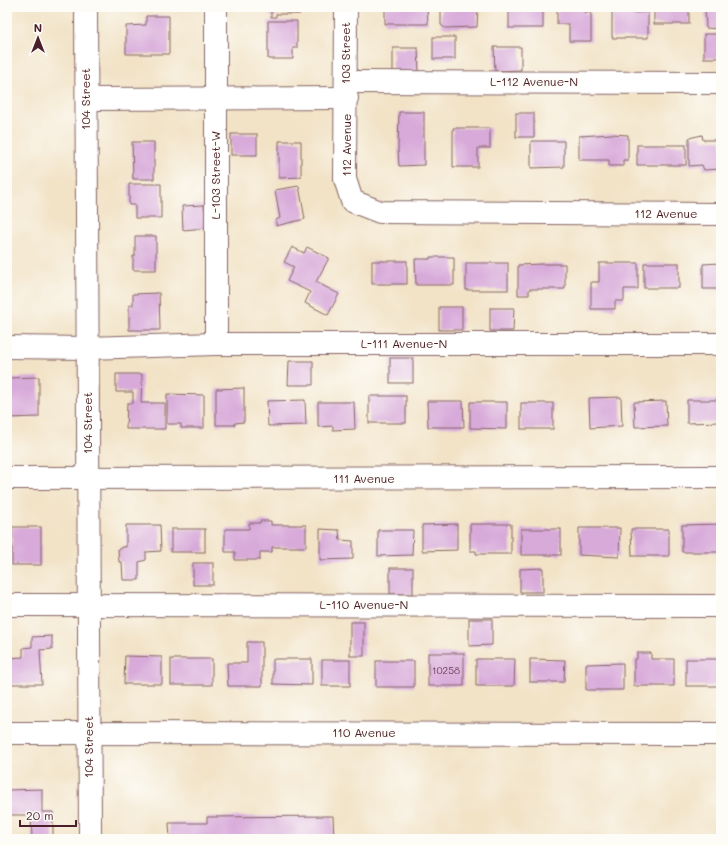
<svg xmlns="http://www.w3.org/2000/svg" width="728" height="846" font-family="Mali,sans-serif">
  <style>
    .building { fill: #d8aada }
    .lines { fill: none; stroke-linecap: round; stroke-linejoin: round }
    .minor-casing { stroke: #856462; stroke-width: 24 }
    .minor { stroke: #fff; stroke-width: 22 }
    .labels { text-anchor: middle; stroke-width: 3; stroke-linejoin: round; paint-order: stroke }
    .number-label { font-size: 10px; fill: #6e4257 }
    .street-label { font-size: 12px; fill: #4a1f2b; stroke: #fdfcf7 }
  </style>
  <rect width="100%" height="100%" fill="#fdfcf7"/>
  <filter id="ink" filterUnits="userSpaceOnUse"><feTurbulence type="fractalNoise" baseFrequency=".025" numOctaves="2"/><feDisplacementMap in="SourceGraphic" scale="8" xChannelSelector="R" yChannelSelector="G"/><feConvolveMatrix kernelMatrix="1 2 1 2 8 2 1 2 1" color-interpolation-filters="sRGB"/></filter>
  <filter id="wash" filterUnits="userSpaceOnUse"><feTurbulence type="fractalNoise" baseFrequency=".012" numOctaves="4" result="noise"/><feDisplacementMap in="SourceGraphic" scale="16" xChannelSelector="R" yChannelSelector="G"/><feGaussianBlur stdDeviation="0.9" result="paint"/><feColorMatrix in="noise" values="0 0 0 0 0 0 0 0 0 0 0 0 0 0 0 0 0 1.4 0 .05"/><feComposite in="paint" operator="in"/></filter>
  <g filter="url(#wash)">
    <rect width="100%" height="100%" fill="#f2e3c7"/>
    <g id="blocks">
      <!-- building -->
      <g class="building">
        <polygon points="271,7 300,7 300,14 276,14 276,17 271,17"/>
        <polygon points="385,7 427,7 428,24 385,24"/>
        <polygon points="441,7 478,7 477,27 445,28 441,25"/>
        <rect x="509" y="7" width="34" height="21"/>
        <polygon points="557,7 585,7 585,13 591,13 591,41 569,41 569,24 557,24"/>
        <polygon points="612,7 631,7 631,13 648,12 648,38 612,38"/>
        <rect x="654" y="7" width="35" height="17"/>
        <polygon points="705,7 721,7 721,29 706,28"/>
        <polygon points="146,16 169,16 169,54 126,54 126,26 146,25"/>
        <polygon points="268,21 297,21 297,48 293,48 293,59 268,59"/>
        <rect x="704" y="34" width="17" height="24"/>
        <rect x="433" y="37" width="22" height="22"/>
        <polygon points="494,47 521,47 521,70 495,71"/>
        <polygon points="393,48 418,48 419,73 393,73"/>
        <polygon points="399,112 424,112 424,165 399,166 398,149"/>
        <rect x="516" y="113" width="18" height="24"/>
        <polygon points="453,128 490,128 490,148 478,148 478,167 453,167"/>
        <rect x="231" y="134" width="26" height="21"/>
        <polygon points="612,134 628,135 628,160 623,160 623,166 609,166 609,160 579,160 579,136"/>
        <polygon points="702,135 703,140 721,140 721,169 704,170 702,165 689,166 689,138"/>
        <polygon points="279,141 301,141 301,177 279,178"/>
        <polygon points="531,141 564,141 564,167 531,168"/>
        <polygon points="132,142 154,142 154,179 133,179"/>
        <rect x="637" y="145" width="49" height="20"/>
        <polygon points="129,184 161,184 161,218 135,218 135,205 129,205"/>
        <polygon points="299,186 305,219 276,226 276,220 280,218 275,190"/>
        <polygon points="204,205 206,228 183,230 182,206"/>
        <polygon points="135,236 156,236 156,270 133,270 133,256 135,256"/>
        <polygon points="292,247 304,253 307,247 329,258 316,282 339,294 328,315 305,303 310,292 287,281 294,267 284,262"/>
        <polygon points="430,257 454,257 454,285 416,285 415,259 430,259"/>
        <rect x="372" y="261" width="35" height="23"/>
        <rect x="466" y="263" width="42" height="27"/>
        <polygon points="599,263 638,263 638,289 624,289 624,301 615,301 615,309 591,309 591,282 599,282"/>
        <rect x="644" y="263" width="35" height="25"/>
        <polygon points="721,263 721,289 703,289 703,264"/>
        <polygon points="541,264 565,264 565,289 529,289 529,295 518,295 518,265"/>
        <polygon points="159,293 160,330 129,330 129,305 133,305 133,294"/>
        <rect x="439" y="307" width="23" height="23"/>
        <polygon points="490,308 514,308 513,331 490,331"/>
        <rect x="390" y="358" width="23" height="25"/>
        <polygon points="289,361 313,361 313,385 288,385"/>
        <polygon points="116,374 142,374 141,403 165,403 165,429 126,429 127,403 133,403 133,392 116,392"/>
        <polygon points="39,377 39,417 7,418 7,378"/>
        <polygon points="244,388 244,422 235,423 235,425 216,425 216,389"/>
        <polygon points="167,394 204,395 204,428 181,428 181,424 167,424"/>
        <rect x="369" y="396" width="37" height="27"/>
        <polygon points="621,397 622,426 590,428 589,398"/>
        <polygon points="305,400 306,425 268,426 267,401"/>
        <polygon points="687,400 721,400 721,422 687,423"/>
        <polygon points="427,401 463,401 464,427 428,427"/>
        <polygon points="666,401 667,426 635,427 634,402"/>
        <polygon points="318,402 354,402 355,429 333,430 333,426 318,427"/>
        <polygon points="470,402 507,402 507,429 470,428"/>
        <rect x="521" y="403" width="32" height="26"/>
        <polygon points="260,521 271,521 271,525 306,525 306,547 272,547 272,552 260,552 260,560 235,560 235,552 225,552 225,529 249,529 249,523 260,523"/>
        <polygon points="457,524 457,550 422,551 422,525"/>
        <polygon points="470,524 511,524 511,554 476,554 476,551 470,551"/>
        <polygon points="721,524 721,552 682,552 682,525"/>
        <polygon points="126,525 160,525 161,551 146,552 146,560 139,562 139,580 123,580 122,562 119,562 118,549 121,549 121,547 126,547"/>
        <rect x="12" y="527" width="29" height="38"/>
        <polygon points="579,528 620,528 619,557 579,555"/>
        <rect x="171" y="529" width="34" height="23"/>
        <polygon points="320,529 339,530 340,540 353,541 353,559 320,560"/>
        <rect x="521" y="529" width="40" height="26"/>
        <polygon points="631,529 669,529 669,556 632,556"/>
        <polygon points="378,530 413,530 412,555 378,556"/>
        <rect x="193" y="563" width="20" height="22"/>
        <rect x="390" y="568" width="23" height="26"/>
        <polygon points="543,568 543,592 520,592 520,569"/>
        <polygon points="469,619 492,619 492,645 469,646"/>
        <rect x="350" y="622" width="14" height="34"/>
        <polygon points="52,636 52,649 40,650 42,684 7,684 7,658 23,657 23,648 32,647 32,637"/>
        <polygon points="247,642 262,642 262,686 228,686 227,663 247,663"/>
        <rect x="428" y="653" width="36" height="33"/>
        <polygon points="637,653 651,653 651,659 674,659 674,686 634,686 634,659 637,659"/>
        <polygon points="125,656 162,657 162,684 124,684"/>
        <rect x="171" y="659" width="41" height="26"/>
        <polygon points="273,659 312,659 312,685 273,684"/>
        <polygon points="476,659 515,659 514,686 476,686"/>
        <polygon points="530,659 565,660 564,682 530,682"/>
        <rect x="686" y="659" width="35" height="27"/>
        <rect x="322" y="660" width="28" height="26"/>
        <rect x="376" y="661" width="38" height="26"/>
        <polygon points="623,663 623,690 586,690 586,664"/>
        <polygon points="42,789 42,812 53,812 53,839 32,839 31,815 7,815 7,790"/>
        <polygon points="333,816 334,839 170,839 169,823 207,823 207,817"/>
      </g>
    </g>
  </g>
  <g filter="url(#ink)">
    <use href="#blocks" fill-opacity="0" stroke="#856462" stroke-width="1"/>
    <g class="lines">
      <defs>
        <g id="minor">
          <polyline points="86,7 90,839"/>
          <polyline points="216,7 216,344"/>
          <polyline points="346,7 345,179 352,201 380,212 721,214"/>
          <polyline points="346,82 721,83"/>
          <polyline points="87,99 347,98"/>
          <polyline points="7,347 87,348 216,344 721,344"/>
          <polyline points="7,478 721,477"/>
          <polyline points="7,605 721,606"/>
          <polyline points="7,733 721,734"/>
        </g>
      </defs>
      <!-- minor casing -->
      <use href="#minor" class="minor-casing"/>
      <!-- minor -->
      <use href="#minor" class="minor"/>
    </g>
  </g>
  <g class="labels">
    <!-- number labels -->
    <g class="number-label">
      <text x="446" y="674">10258</text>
    </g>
    <!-- street labels -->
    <g class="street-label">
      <text transform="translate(346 53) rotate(-90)" y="4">103 Street</text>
      <text x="534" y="86">L-112 Avenue-N</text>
      <text transform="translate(86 99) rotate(-90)" y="4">104 Street</text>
      <text transform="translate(347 145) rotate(-90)" y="4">112 Avenue</text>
      <text transform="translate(216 175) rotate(-90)" y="4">L-103 Street-W</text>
      <text x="666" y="218">112 Avenue</text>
      <text x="404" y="348">L-111 Avenue-N</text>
      <text transform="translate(88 423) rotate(-90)" y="4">104 Street</text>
      <text x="364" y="483">111 Avenue</text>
      <text x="364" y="609">L-110 Avenue-N</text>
      <text x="364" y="737">110 Avenue</text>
      <text transform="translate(89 747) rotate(-90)" y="4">104 Street</text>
    </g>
  </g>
  <!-- margin -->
  <rect width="728" height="846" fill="none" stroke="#fdfcf7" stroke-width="24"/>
  <!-- north arrow -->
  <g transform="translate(38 38)" stroke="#fdfcf7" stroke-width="3" paint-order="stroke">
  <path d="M0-3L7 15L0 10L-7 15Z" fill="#4a1f2b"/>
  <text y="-6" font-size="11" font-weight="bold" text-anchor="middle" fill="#4a1f2b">N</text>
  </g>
  <!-- scale -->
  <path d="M20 820v6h56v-6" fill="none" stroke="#4a1f2b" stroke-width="2"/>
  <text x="26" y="820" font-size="12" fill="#4a1f2b" stroke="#fdfcf7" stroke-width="3" paint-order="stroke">20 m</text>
</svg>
